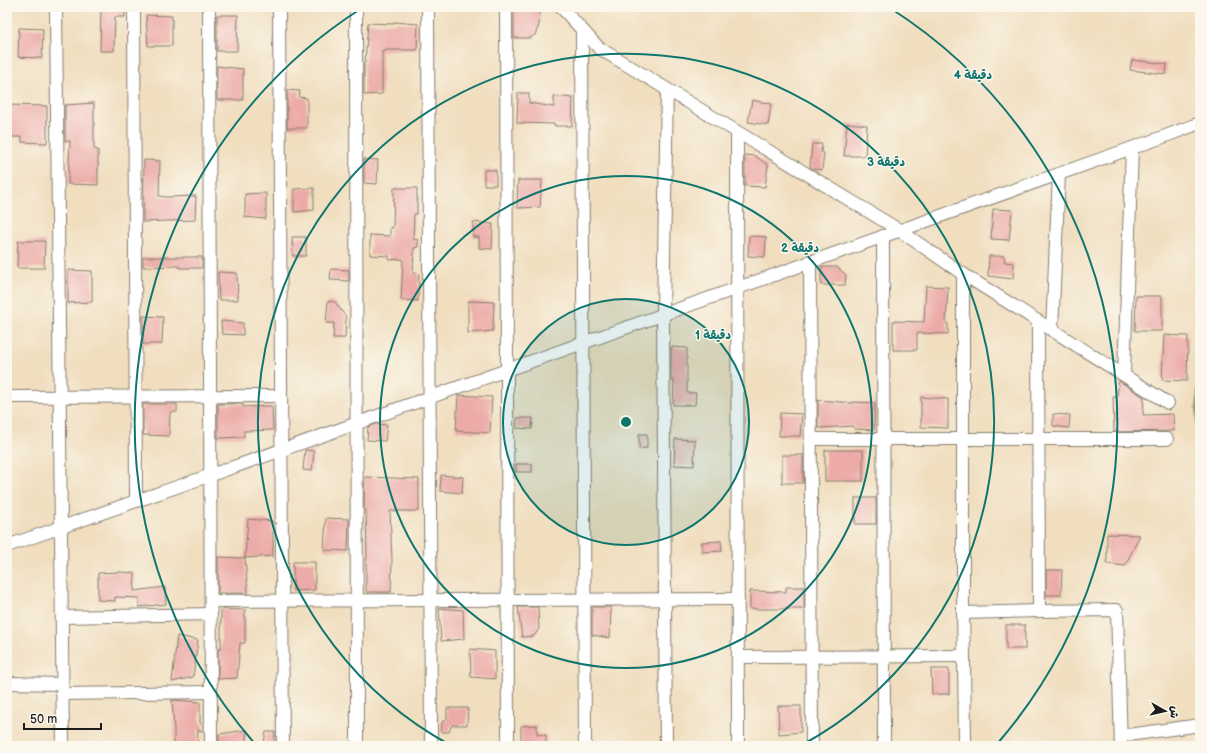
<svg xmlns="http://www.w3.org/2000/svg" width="1207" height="753" font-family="'Balsamiq Sans','Playpen Sans Arabic',sans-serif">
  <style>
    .forest { fill: #86aa60; stroke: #51633e }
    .building { fill: #ecaba8 }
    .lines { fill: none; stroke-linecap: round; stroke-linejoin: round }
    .street-casing { stroke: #867d6e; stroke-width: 14 }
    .street { stroke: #fff; stroke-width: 12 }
    .ring { fill: none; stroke: #0f766e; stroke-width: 2 }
    .centre { fill: #0f766e; stroke: #fbf7ec; stroke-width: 2 }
    .ring-label { font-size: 12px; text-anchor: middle; font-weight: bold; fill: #0f766e; stroke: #fbf7ec; stroke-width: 3; stroke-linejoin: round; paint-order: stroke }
  </style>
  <rect width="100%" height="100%" fill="#fbf7ec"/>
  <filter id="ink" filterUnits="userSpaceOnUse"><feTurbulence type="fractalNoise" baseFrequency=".025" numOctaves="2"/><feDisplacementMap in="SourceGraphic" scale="8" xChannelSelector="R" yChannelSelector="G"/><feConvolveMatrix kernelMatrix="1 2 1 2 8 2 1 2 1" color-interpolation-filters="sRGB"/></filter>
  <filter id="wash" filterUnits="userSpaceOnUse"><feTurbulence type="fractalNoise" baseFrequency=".012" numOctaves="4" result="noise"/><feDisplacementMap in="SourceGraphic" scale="16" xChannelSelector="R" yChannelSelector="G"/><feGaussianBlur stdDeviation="0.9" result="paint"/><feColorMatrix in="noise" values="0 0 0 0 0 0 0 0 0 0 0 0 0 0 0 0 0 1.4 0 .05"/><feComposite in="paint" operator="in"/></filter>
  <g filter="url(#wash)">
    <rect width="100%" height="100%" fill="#f0debf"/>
    <!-- forest -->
    <polygon class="forest" points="1200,239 1200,480 1196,479"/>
    <g id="blocks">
      <!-- building -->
      <g class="building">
        <polygon points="101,7 125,7 125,17 115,17 114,51 100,51"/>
        <polygon points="514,7 538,7 540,14 539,25 535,35 530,38 514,38"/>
        <polygon points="146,15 172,16 172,46 148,46"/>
        <polygon points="217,15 238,15 237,51 217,51"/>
        <polygon points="394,22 418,24 417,50 385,50 385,52 382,51 382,94 364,95 364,63 365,63 368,23 394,24"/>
        <polygon points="19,28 43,29 42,58 18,57"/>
        <polygon points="1132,60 1167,64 1166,74 1130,70"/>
        <polygon points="217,66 243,69 243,100 217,100"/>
        <polygon points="287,90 300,91 299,97 307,98 307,128 287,128"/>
        <polygon points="518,93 529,93 529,103 554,107 554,96 573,98 572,126 555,126 555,124 517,123"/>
        <polygon points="752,100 771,104 768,125 748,122"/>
        <polygon points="94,103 94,149 98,150 98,185 68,184 70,141 65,141 65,105"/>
        <polygon points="7,105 47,106 47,143 22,142 22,137 7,137"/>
        <polygon points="847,123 867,125 865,156 844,156"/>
        <polygon points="812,144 822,144 821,152 824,153 822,170 813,169 810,167"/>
        <polygon points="745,155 755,156 768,165 765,187 745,186"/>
        <polygon points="364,159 378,160 377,184 364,183"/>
        <polygon points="144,160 160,161 159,196 167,197 196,196 195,220 143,222"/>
        <rect x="484" y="170" width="12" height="15"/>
        <polygon points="518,180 542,180 540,207 517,208"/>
        <polygon points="314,188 314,210 294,212 294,189"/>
        <polygon points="394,188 417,188 417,214 414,214 413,239 418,240 418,247 414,248 413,273 419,274 418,301 401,300 403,259 389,260 389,256 370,255 370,235 390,236 390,227 393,228"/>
        <polygon points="266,193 266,219 245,217 245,194"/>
        <polygon points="993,209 1012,210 1009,240 991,239"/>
        <polygon points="473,222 493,224 492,249 479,248 479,237 473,237"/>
        <polygon points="749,236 766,237 765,257 748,256"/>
        <polygon points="292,237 306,237 306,256 293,256"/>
        <polygon points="18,241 45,241 44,268 17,268"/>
        <polygon points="989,256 1004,256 1005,262 1014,263 1013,279 988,276"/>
        <polygon points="143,257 202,257 202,268 179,268 179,266 143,267"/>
        <polygon points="821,267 837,267 846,275 845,285 821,285"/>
        <polygon points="331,269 349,270 349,281 330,280"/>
        <polygon points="68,270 92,271 92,302 68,303"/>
        <polygon points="218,272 237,273 238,300 219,300"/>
        <polygon points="926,286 948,287 946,323 948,324 948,334 917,333 917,350 893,350 893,321 924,322"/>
        <polygon points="1136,296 1162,296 1162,331 1135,331"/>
        <polygon points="328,301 335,302 346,317 345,338 333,338 334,323 326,323"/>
        <polygon points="468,301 494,302 493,331 468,333"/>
        <polygon points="143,316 163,317 162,344 143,344"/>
        <polygon points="221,321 243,323 243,335 222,334"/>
        <polygon points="1164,335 1188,336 1187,381 1162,380"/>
        <polygon points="671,347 687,348 687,393 696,393 695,405 673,405 674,380 671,381"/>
        <polygon points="1119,381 1144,397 1143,415 1173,414 1174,431 1114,432 1113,397 1117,397"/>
        <polygon points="458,395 492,397 490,433 456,431"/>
        <polygon points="921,397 948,399 948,428 921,427"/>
        <polygon points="818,400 853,403 853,402 875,403 874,430 854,429 854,426 818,428"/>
        <polygon points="143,404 177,404 177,412 170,412 169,436 143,435"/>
        <polygon points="218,404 243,404 243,407 272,406 273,430 244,431 244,437 218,438"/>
        <polygon points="780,413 802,414 800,436 779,436"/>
        <polygon points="1053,414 1070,415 1069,428 1053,426"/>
        <polygon points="517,418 533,418 532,429 516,428"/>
        <polygon points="376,424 387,425 385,441 367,440 368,427"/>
        <polygon points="639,434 647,434 647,448 639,449"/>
        <polygon points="675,439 695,440 694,466 674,465"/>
        <polygon points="305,450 314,451 312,471 303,470"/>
        <rect x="825" y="450" width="38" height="31"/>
        <rect x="782" y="455" width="21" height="28"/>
        <rect x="516" y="464" width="16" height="8"/>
        <polygon points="441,475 463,477 462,493 440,491"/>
        <polygon points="365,477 419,479 419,511 390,511 392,560 391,592 366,592 366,560 367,560 366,510 364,510"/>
        <rect x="855" y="498" width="21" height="26"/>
        <polygon points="326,518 349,519 348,551 324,550"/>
        <polygon points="248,519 273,521 273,556 245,558"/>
        <polygon points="1107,534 1140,535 1125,566 1107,564"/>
        <polygon points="721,541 722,551 702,552 702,542"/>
        <polygon points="218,557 245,558 248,593 218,593"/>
        <polygon points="293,562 315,562 315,590 293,591"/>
        <polygon points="1046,570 1062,570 1061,595 1046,595"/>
        <polygon points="120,572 135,573 134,591 165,587 166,604 139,607 139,598 115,597 115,601 98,600 98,573"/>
        <polygon points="786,587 804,587 804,609 750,609 750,591 786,592"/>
        <polygon points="518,607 538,607 539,629 534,636 522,637"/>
        <polygon points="592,607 611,607 610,638 592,635"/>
        <polygon points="439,608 463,610 464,639 441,641"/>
        <polygon points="221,609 245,610 245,643 240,643 237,678 218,679 218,649 221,649"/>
        <rect x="1006" y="625" width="19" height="24"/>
        <polygon points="177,636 198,640 193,677 172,682"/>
        <polygon points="470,649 495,651 495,679 471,677"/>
        <polygon points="931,669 949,669 949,694 932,694"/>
        <polygon points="172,700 200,702 200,723 203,725 203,731 198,730 197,746 174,746 174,729"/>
        <polygon points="778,706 801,706 801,732 779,734"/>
        <polygon points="447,708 468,708 467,725 452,725 449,732 441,732 442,722 447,719"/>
        <polygon points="537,725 537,734 546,735 546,746 521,746 521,726"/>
        <polygon points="247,730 245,746 219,746 219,734"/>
        <polygon points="266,732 275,732 274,744 264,742"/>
      </g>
    </g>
  </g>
  <g filter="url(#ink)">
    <use href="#blocks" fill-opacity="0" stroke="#867d6e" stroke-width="1"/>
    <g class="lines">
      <defs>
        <g id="street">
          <polyline points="56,7 63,746"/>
          <polyline points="134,7 136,500"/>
          <polyline points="209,7 211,746"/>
          <polyline points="279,7 283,746"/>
          <polyline points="356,7 357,746"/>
          <polyline points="428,7 431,746"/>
          <polyline points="506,7 508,746"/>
          <polyline points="561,7 599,48 899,230 963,274 1168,403"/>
          <polyline points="582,30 585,746"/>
          <polyline points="737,132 738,746"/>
          <polyline points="883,236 884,746"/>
          <polyline points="810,261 812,746"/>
          <polyline points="963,274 963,613 964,656 965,746"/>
          <polyline points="1038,321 1039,611"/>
          <polyline points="1052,330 1059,174"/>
          <polyline points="1124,375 1132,148"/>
          <polyline points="7,397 281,396"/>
          <polyline points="811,439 1167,439"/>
          <polyline points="7,546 211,475 1163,137 1200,123"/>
          <polyline points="211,601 738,599"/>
          <polyline points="963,613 1039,611 1117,610 1121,746"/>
          <polyline points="62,617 211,614"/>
          <polyline points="738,657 964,656"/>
          <polyline points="7,683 62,684"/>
          <polyline points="62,694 211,692"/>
          <polyline points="1121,736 1200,725"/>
          <polyline points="666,746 663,314 667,89"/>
        </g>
      </defs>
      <!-- street casing -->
      <use href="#street" class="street-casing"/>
      <!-- street -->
      <use href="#street" class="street"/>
    </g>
  </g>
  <!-- distance rings -->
  <circle cx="626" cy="422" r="123" fill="#0f766e" fill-opacity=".12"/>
  <g class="ring">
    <circle cx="626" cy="422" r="123"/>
    <circle cx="626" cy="422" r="246"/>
    <path d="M450 745A368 368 0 1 1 802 745"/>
    <path d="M255 744A491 491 0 0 1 362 8M890 8A491 491 0 0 1 997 744"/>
  </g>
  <circle cx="626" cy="422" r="6" class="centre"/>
  <g class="ring-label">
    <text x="973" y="79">4 دقيقة</text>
    <text x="886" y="166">3 دقيقة</text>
    <text x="800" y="252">2 دقيقة</text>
    <text x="713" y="339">1 دقيقة</text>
  </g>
  <!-- margin -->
  <rect width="1207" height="753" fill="none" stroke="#fbf7ec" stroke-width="24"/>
  <!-- north arrow -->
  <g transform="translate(1165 711) rotate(98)" stroke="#fbf7ec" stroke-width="3" paint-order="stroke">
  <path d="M0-3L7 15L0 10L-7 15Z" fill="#1c1c1c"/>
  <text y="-6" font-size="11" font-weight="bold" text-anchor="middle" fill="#1c1c1c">ش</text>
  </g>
  <!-- scale -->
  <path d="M24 723v6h77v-6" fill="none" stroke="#1c1c1c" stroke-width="2"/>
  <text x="30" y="723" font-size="12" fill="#1c1c1c" stroke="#fbf7ec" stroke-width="3" paint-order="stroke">50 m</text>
</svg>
